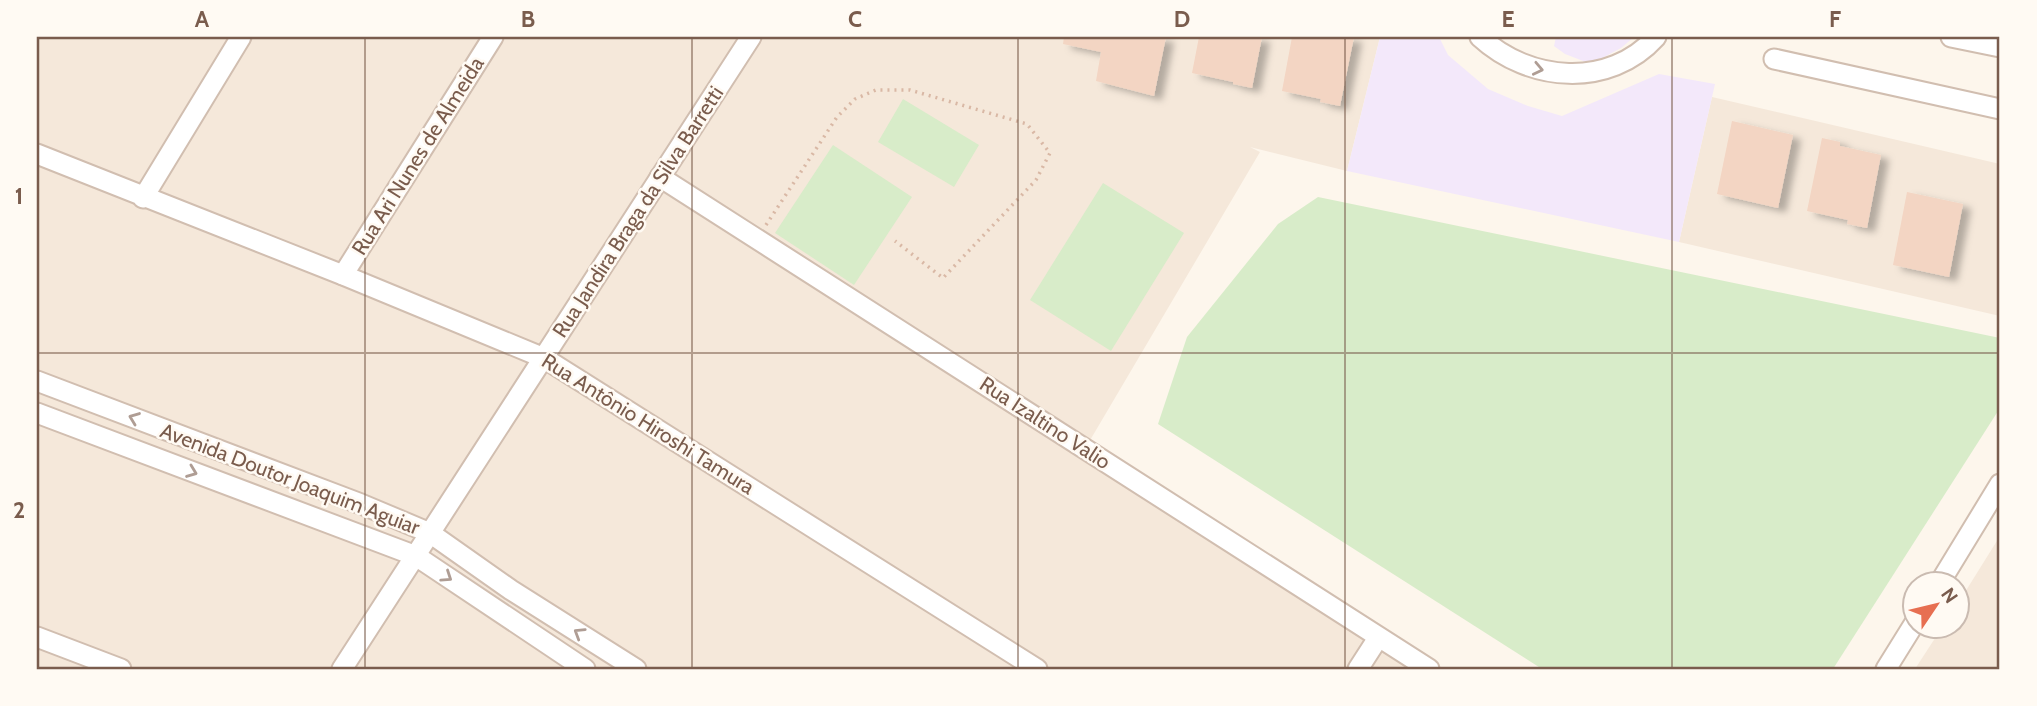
<svg xmlns="http://www.w3.org/2000/svg" width="2037" height="706" font-family="Cabin,sans-serif">
  <style>
    .residential { fill: #f5e8da }
    .education { fill: #f3e8fa }
    .green { fill: #d8ecc9 }
    .building { fill: #f3d5c3; filter: url(#shadow) }
    .lines { fill: none; stroke-linecap: round; stroke-linejoin: round }
    .minor-casing { stroke: #d1beb0; stroke-width: 23 }
    .path { stroke: #d9b8a5; stroke-width: 3.5; stroke-dasharray: 2 5; stroke-linecap: butt }
    .minor { stroke: #fff; stroke-width: 19 }
    .oneway { stroke: #af9d94 }
    .grid { fill: none; stroke: #7a5c4d; stroke-width: 2; stroke-opacity: 0.55 }
    .labels { text-anchor: middle; stroke-width: 5; stroke-linejoin: round; paint-order: stroke }
    .street-label { font-size: 21px; fill: #7a5c4d; stroke: #fffaf3 }
    .neatline { fill: none; stroke: #7a5c4d; stroke-width: 2.5 }
    .grid-label { font-size: 23px; text-anchor: middle; font-weight: bold; fill: #7a5c4d }
  </style>
  <defs>
    <filter id="shadow"><feDropShadow dx="8" dy="4.5" stdDeviation="3.5" flood-color="#0004"/></filter>
  </defs>
  <rect width="100%" height="100%" fill="#fdf6ec"/>
  <!-- residential -->
  <g class="residential">
    <polygon points="37,37 1380,37 1347,171 1250,147 1260,152 1089,442 1438,669 37,669"/>
    <polygon points="1712,97 2000,164 2000,316 1679,242"/>
    <polygon points="2000,536 2000,669 1915,669 1943,626 1956,626 1957,605"/>
  </g>
  <!-- education -->
  <g class="education">
    <polygon points="1380,37 1439,37 1448,55 1488,89 1528,106 1562,116 1659,74 1715,84 1679,242 1347,171"/>
    <polygon points="1556,37 1634,37 1621,48 1591,64 1565,54 1554,46"/>
  </g>
  <!-- green -->
  <g class="green">
    <polygon points="903,99 979,145 954,187 878,142"/>
    <polygon points="833,145 912,197 854,285 775,233"/>
    <polygon points="1103,183 1184,233 1111,351 1030,300"/>
    <polygon points="1318,197 2000,338 2000,408 1833,669 1542,669 1158,424 1187,337 1278,224"/>
  </g>
  <!-- building -->
  <g class="building">
    <polygon points="1064,37 1166,37 1154,96 1096,81 1101,52 1063,44"/>
    <polygon points="1199,37 1262,37 1252,88 1233,84 1233,82 1192,73"/>
    <polygon points="1292,37 1354,37 1340,106 1320,102 1321,99 1282,91"/>
    <polygon points="1732,121 1793,135 1778,208 1717,194"/>
    <polygon points="1822,138 1840,142 1840,146 1881,155 1867,228 1847,224 1848,220 1807,211"/>
    <polygon points="1907,192 1963,204 1949,277 1893,265"/>
  </g>
  <g class="lines">
    <defs>
      <g id="minor">
        <path d="M1480,37C1529,82 1609,89 1656,37"/>
        <polyline points="1951,37 2000,47"/>
        <polyline points="1774,59 2000,109"/>
        <polyline points="37,154 343,275 544,358 1037,669"/>
        <polyline points="660,177 1429,669"/>
        <polyline points="143,198 241,37"/>
        <polyline points="343,275 493,37"/>
        <polyline points="37,381 361,504 430,533 511,590 636,669"/>
        <polyline points="37,413 416,556 585,669"/>
        <polyline points="1939,584 2000,484"/>
        <polyline points="37,637 121,669"/>
        <polyline points="342,669 751,37"/>
        <polyline points="1358,669 1378,638"/>
        <polyline points="1886,669 1914,624"/>
      </g>
    </defs>
    <!-- minor casing -->
    <use href="#minor" class="minor-casing"/>
    <!-- path -->
    <polyline class="path" points="766,225 837,117 855,99 876,90 910,90 1027,124 1050,153 1036,180 943,278 895,241"/>
    <!-- minor -->
    <use href="#minor" class="minor"/>
  </g>
  <!-- one-way arrows -->
  <defs><path id="oneway-chevron" d="M-2-3.5L2.5 0L-2 3.5" fill="none" stroke-width="1.6" stroke-linecap="round" stroke-linejoin="round" transform="scale(1.75)"/></defs>
  <g class="oneway">
    <use href="#oneway-chevron" transform="translate(1538 69) rotate(12)"/>
    <use href="#oneway-chevron" transform="translate(134 418) rotate(-159)"/>
    <use href="#oneway-chevron" transform="translate(192 472) rotate(21)"/>
    <use href="#oneway-chevron" transform="translate(447 577) rotate(34)"/>
    <use href="#oneway-chevron" transform="translate(579 633) rotate(-148)"/>
  </g>
  <!-- grid -->
  <path class="grid" d="M365,37V669M692,37V669M1018,37V669M1345,37V669M1672,37V669M37,353H2000"/>
  <g class="labels">
    <!-- street labels -->
    <g class="street-label">
      <text transform="translate(418 156) rotate(-58)" y="7">Rua Ari Nunes de Almeida</text>
      <text transform="translate(638 212) rotate(-57)" y="7">Rua Jandira Braga da Silva Barretti</text>
      <text transform="translate(1045 423) rotate(33)" y="7">Rua Izaltino Valio</text>
      <text transform="translate(648 424) rotate(32)" y="7">Rua Antônio Hiroshi Tamura</text>
      <text transform="translate(290 479) rotate(21)" y="7">Avenida Doutor Joaquim Aguiar</text>
    </g>
  </g>
  <!-- border -->
  <rect width="2037" height="706" fill="none" stroke="#fffaf3" stroke-width="77"/>
  <!-- north arrow -->
  <g transform="translate(1936 605) rotate(55)"><circle r="33" fill="#fffaf3" stroke="#cabbb1" stroke-width="2"/>
  <path d="M0-5L12 26L0 18L-12 26Z" fill="#e76f51"/>
  <text y="-10" font-size="19" font-weight="bold" text-anchor="middle" fill="#7a5c4d">N</text>
  </g>
  <rect x="38" y="38" width="1960" height="630" class="neatline"/>
  <g class="grid-label">
    <text x="202" y="27">A</text>
    <text x="528" y="27">B</text>
    <text x="855" y="27">C</text>
    <text x="1182" y="27">D</text>
    <text x="1508" y="27">E</text>
    <text x="1835" y="27">F</text>
    <text x="19" y="204">1</text>
    <text x="19" y="518">2</text>
  </g>
</svg>
